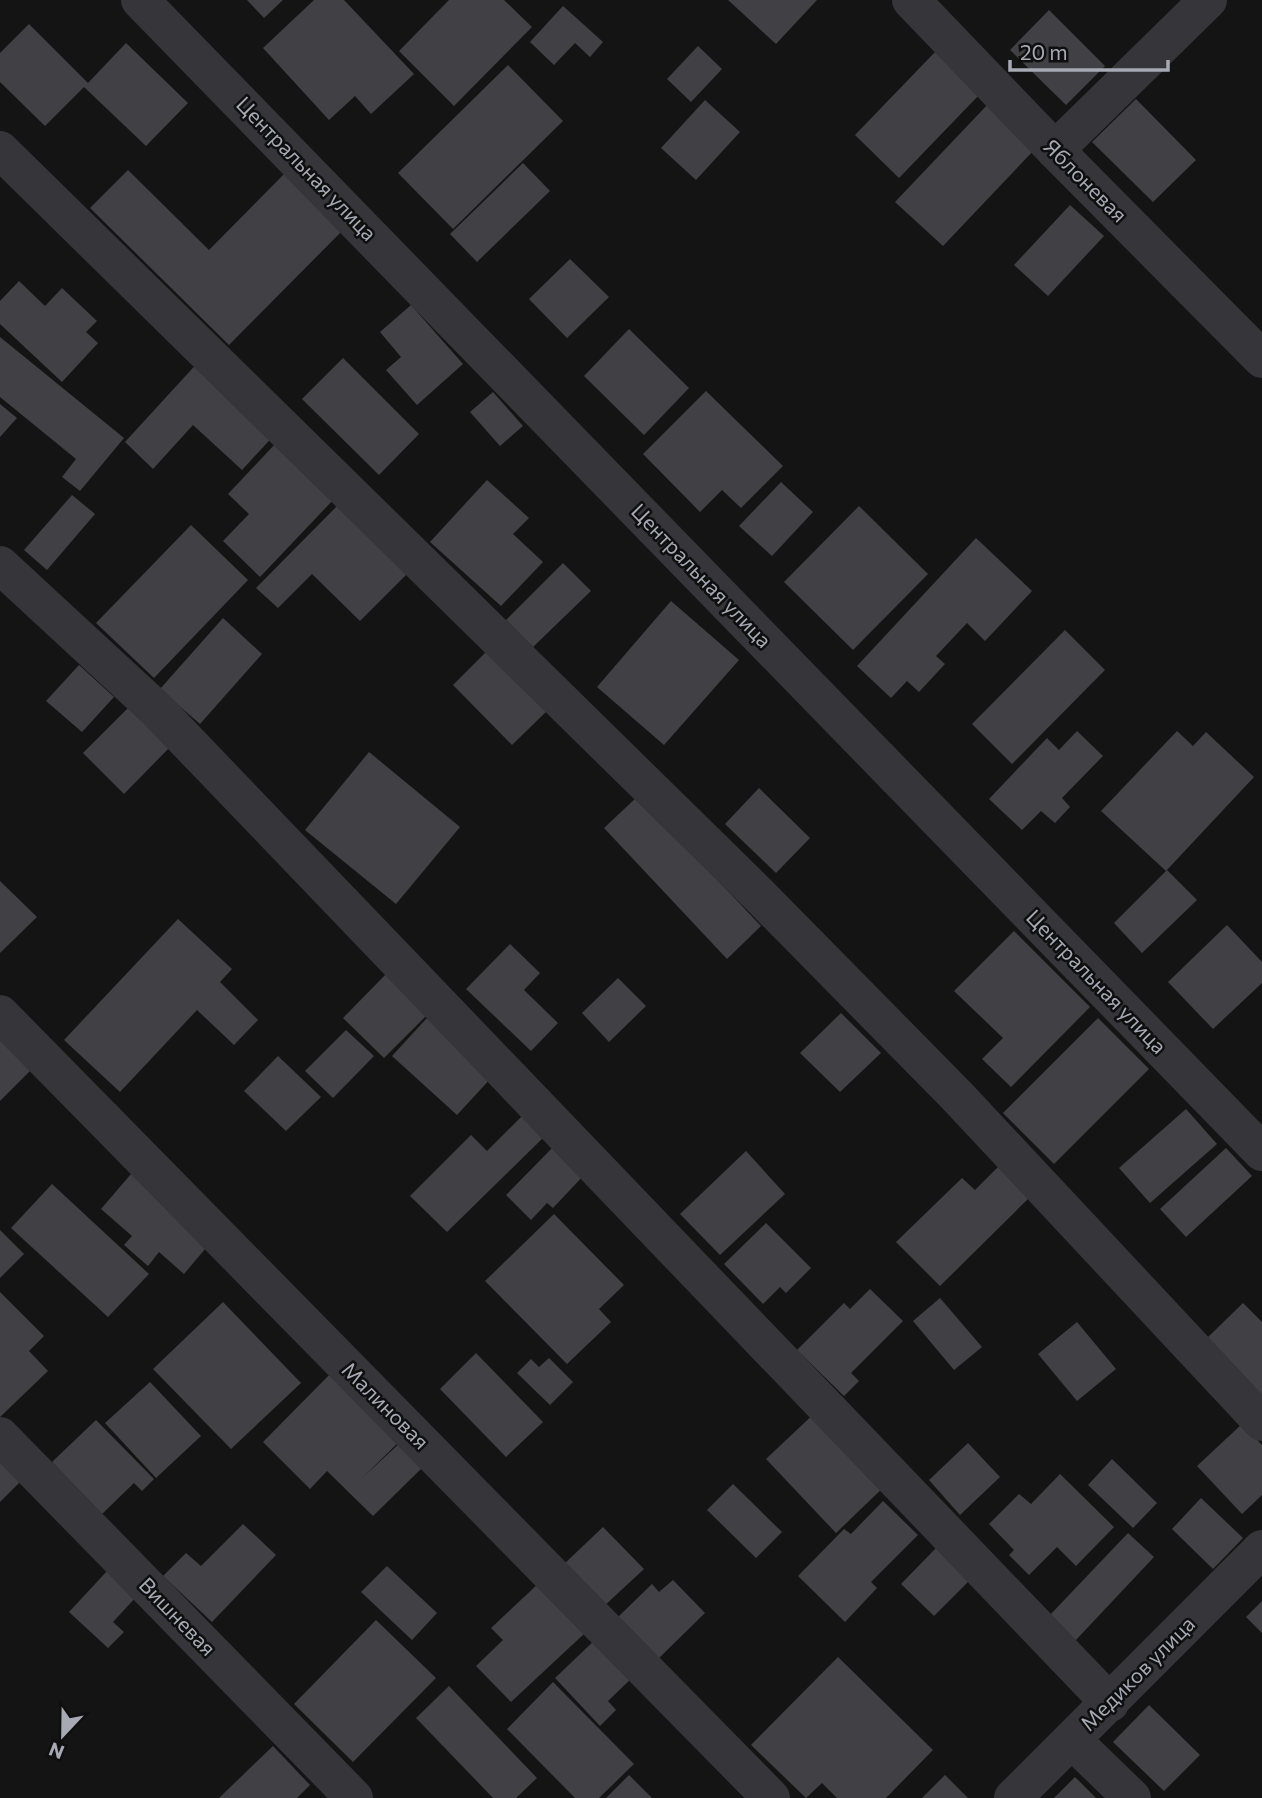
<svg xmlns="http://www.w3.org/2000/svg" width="1262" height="1798" font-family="Commissioner,sans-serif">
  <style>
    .building { fill: #414145 }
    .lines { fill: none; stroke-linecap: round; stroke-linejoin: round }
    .minor { stroke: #35353a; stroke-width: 38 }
    .labels { text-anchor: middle; stroke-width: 5; stroke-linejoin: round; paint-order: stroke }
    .street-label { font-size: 21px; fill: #a7a9b4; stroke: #0f0f10 }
  </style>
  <rect width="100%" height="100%" fill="#141415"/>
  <!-- building -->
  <g class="building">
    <polygon points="247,0 283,0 264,18"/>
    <polygon points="314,0 344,0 414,74 371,114 355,96 329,120 263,48"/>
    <polygon points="449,0 504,0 532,27 454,106 399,51"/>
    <polygon points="728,0 817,0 776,44"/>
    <polygon points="563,6 603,42 590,57 575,43 554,65 530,42"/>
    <polygon points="1049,10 1105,66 1066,105 1010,50"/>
    <polygon points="29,24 88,83 126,43 188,103 146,146 84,87 45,126 0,82 0,53"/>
    <polygon points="698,46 722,69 691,102 667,79"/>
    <polygon points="936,51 980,94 899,178 855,135"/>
    <polygon points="508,65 563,121 453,229 398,173"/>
    <polygon points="1136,99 1196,160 1153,202 1092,142"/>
    <polygon points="705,100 740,132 696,180 661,148"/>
    <polygon points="990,102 1037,147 943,246 895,202"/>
    <polygon points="523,163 550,191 477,262 450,234"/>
    <polygon points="128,170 209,250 285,173 343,230 229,345 90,208"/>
    <polygon points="1070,205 1104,236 1048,296 1014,265"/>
    <polygon points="570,259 609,297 567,338 529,299"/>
    <polygon points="19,281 45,306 62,288 97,321 86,332 98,343 62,382 0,324 0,301"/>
    <polygon points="411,305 463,364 417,405 386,370 401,357 380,332"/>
    <polygon points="629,329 689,388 644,435 584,376"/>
    <polygon points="0,337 124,438 80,491 62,477 76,459 0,397"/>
    <polygon points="343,358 419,434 379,475 302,399"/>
    <polygon points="201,359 279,430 242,470 193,425 153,469 125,442"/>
    <polygon points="706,391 783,466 741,508 722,490 700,512 643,454"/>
    <polygon points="493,392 523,426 500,446 470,412"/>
    <polygon points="0,404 17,418 0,437"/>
    <polygon points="276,443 335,498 260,577 223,541 249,514 228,494"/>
    <polygon points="487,480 529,518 513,534 543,562 501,606 430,542"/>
    <polygon points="781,482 813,512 772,556 739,526"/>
    <polygon points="72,495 95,514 47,570 24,550"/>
    <polygon points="340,503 410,571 360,621 312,574 278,608 256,588"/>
    <polygon points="859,506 928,574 853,650 784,582"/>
    <polygon points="191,525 248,580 154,678 96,623"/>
    <polygon points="976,538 1032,591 985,641 967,623 936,656 945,664 919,692 907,681 891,698 857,666"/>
    <polygon points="563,563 591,591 533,647 506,620"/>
    <polygon points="671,601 739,660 664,745 597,687"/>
    <polygon points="223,618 262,654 200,724 160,689"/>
    <polygon points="1065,630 1105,670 1012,764 972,724"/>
    <polygon points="488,650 548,710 512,745 453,685"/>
    <polygon points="79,665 114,697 82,732 46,701"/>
    <polygon points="130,706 171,746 124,794 83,753"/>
    <polygon points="1077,731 1103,756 1062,798 1070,807 1055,823 1041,811 1022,830 989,799 1047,738 1059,750"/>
    <polygon points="1177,731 1193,746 1206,732 1254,777 1166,871 1101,811"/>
    <polygon points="369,752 460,827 396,904 305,830"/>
    <polygon points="759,788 810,838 776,873 725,824"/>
    <polygon points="638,796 761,926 727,959 604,828"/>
    <polygon points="1167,870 1197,900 1142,953 1114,923"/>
    <polygon points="0,881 37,917 0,953"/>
    <polygon points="178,919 232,969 220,982 258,1020 234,1045 197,1010 120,1092 64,1040"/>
    <polygon points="1227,925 1262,962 1262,983 1213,1029 1168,982"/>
    <polygon points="1014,931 1090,1007 1011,1087 982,1059 1003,1038 954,991"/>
    <polygon points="510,944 540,973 524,990 558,1023 531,1051 466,989"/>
    <polygon points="389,971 430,1012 384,1058 343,1018"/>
    <polygon points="618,978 646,1006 609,1042 582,1013"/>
    <polygon points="841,1013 881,1053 840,1092 800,1053"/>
    <polygon points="438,1017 492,1077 457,1115 392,1056 426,1019"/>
    <polygon points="1098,1018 1149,1069 1054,1164 1003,1113"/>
    <polygon points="0,1030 36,1065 0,1101"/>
    <polygon points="346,1030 374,1056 333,1098 305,1071"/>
    <polygon points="278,1056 321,1097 286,1131 244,1091"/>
    <polygon points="1186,1109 1217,1144 1150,1203 1119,1168"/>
    <polygon points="522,1116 544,1137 447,1232 410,1196 471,1135 487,1151"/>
    <polygon points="556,1144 586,1173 553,1208 547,1203 531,1220 506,1195"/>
    <polygon points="1226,1148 1252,1176 1186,1237 1160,1209"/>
    <polygon points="746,1151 785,1194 720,1255 680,1214"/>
    <polygon points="998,1167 1029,1198 940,1286 896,1242 962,1178 975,1190"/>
    <polygon points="131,1174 211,1242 184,1274 159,1252 148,1266 124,1245 132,1236 101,1209"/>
    <polygon points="52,1184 149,1274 108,1317 11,1228"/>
    <polygon points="554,1214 624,1285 599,1309 611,1322 567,1364 485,1281"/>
    <polygon points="766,1223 811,1268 786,1293 780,1287 763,1304 724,1264"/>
    <polygon points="0,1230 24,1254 0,1278"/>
    <polygon points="870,1289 903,1321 851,1373 859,1381 844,1396 797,1350 844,1303 850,1309"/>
    <polygon points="0,1292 44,1336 29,1351 48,1371 0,1417"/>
    <polygon points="940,1298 982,1347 954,1370 913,1321"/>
    <polygon points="223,1302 301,1383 231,1449 153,1369"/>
    <polygon points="1243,1303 1262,1322 1262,1399 1204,1341"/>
    <polygon points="1077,1322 1116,1369 1077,1401 1038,1354"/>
    <polygon points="476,1353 543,1422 506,1457 440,1389"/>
    <polygon points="549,1358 573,1382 550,1405 517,1373 531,1359 539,1367"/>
    <polygon points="335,1369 404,1437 362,1478 401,1442 424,1466 373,1516 327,1471 310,1489 263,1442"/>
    <polygon points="150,1382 201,1436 156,1478 105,1423"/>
    <polygon points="819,1409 889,1482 836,1533 766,1459"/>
    <polygon points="96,1420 154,1479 142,1491 134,1483 102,1514 52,1462"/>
    <polygon points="1242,1424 1262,1445 1262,1495 1242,1514 1197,1466"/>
    <polygon points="968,1443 1000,1477 960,1515 929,1480"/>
    <polygon points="1112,1459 1157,1503 1133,1528 1088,1485"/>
    <polygon points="0,1461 20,1482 0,1502"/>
    <polygon points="1060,1474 1114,1527 1076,1566 1057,1547 1029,1575 1009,1555 1014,1550 989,1524 1019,1494 1031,1504"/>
    <polygon points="733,1484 782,1532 756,1558 707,1510"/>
    <polygon points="1201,1498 1243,1538 1213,1569 1172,1529"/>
    <polygon points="883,1501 918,1535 871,1582 877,1588 845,1622 798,1576 844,1529 851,1534"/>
    <polygon points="243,1524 276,1555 212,1622 163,1576 186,1553 201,1566"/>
    <polygon points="603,1527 644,1569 602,1608 562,1566"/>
    <polygon points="1128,1533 1154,1557 1075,1641 1049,1616"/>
    <polygon points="936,1548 969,1581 934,1616 901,1584"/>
    <polygon points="387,1566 437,1613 412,1640 361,1592"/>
    <polygon points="108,1570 137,1596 113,1622 124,1632 108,1648 69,1612"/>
    <polygon points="673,1580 705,1613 658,1659 618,1617 652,1584 659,1592"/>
    <polygon points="539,1583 585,1633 511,1702 476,1666 503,1640 491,1628"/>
    <polygon points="1262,1601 1262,1633 1246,1617"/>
    <polygon points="376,1620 436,1678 353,1762 294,1704"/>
    <polygon points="598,1637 635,1675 608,1701 616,1710 600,1726 555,1678"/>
    <polygon points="838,1657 933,1750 886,1798 837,1798 822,1783 806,1798 751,1745"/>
    <polygon points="553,1682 634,1764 599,1798 575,1798 507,1729"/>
    <polygon points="449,1686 537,1778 516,1798 493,1798 416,1718"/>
    <polygon points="1149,1705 1200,1755 1164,1791 1113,1742"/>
    <polygon points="273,1746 310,1785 297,1798 219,1798"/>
    <polygon points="629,1775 652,1798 606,1798"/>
    <polygon points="945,1775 968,1798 922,1798"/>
    <polygon points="1075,1777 1096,1798 1054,1798"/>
  </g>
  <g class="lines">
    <!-- minor -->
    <g class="minor">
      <polyline points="140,0 1262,1152"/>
      <polyline points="911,0 1055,150 1262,359"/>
      <polyline points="0,150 760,896 957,1096 1262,1422"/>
      <polyline points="1055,150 1208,0"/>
      <polyline points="0,565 157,710 1110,1703"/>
      <polyline points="0,1014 771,1798"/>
      <polyline points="0,1436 354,1798"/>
      <polyline points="1072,1740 1132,1798"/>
      <polyline points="1013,1798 1262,1549"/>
    </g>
  </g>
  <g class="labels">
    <!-- street labels -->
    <g class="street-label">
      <text transform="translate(306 169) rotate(46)" y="7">Центральная улица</text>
      <text transform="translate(1085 181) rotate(45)" y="7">Яблоневая</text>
      <text transform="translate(701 576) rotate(46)" y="7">Центральная улица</text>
      <text transform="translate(1096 982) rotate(46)" y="7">Центральная улица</text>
      <text transform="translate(385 1406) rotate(45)" y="7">Малиновая</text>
      <text transform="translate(177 1617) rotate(46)" y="7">Вишневая</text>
      <text transform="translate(1138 1674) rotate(-45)" y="7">Медиков улица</text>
    </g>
  </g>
  <!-- north arrow -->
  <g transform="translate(63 1735) rotate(202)" stroke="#0f0f10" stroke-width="5" paint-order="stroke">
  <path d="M0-5L12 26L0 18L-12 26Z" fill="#a7a9b4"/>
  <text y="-10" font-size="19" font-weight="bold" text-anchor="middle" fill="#a7a9b4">N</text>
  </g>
  <!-- scale -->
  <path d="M1010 60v10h158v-10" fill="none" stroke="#a7a9b4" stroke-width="3.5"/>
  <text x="1020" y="60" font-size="21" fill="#a7a9b4" stroke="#0f0f10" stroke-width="5" paint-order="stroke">20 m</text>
</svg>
